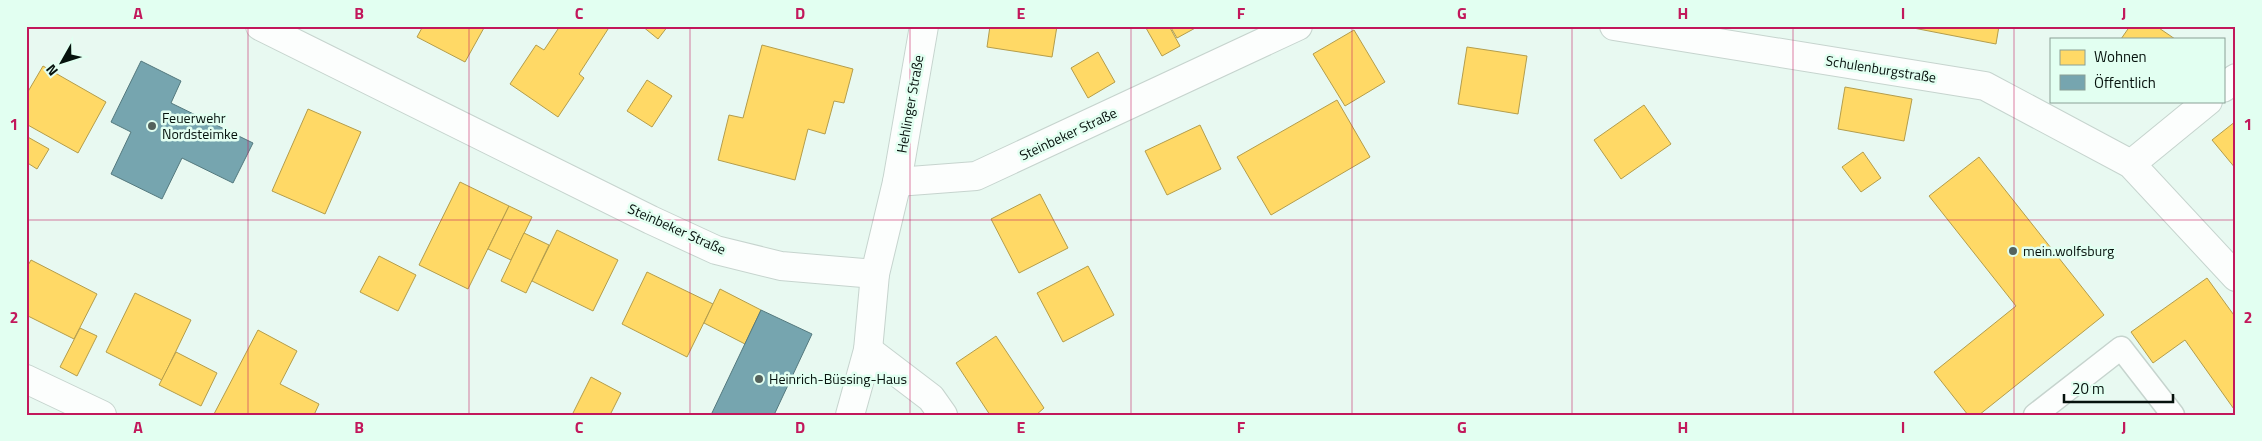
<svg xmlns="http://www.w3.org/2000/svg" width="2262" height="441" font-family="'Titillium Web',sans-serif">
  <style>
    .homes { fill: #ffd966; stroke: #b49d4b }
    .public { fill: #76a5af; stroke: #54797e }
    .lines { fill: none; stroke-linecap: round; stroke-linejoin: round }
    .service-casing { stroke: #c6d4ce; stroke-width: 25 }
    .minor-casing { stroke: #c6d4ce; stroke-width: 30 }
    .tertiary-casing { stroke: #c6d4ce; stroke-width: 30 }
    .service { stroke: #fcfefd; stroke-width: 22 }
    .minor { stroke: #fcfefd; stroke-width: 28 }
    .tertiary { stroke: #fcfefd; stroke-width: 28 }
    .grid { fill: none; stroke: #c2185b; stroke-width: 1; stroke-opacity: 0.55 }
    .poi-dot { fill: #55635d; stroke: #e2fff1; stroke-width: 2 }
    .labels { text-anchor: middle; stroke-width: 5; stroke-linejoin: round; paint-order: stroke }
    .street-label { font-size: 14px; fill: #06120d; stroke: #e2fff1 }
    .poi-label { font-size: 14px; fill: #06120d; stroke: #e2fff1; text-anchor: start }
    .neatline { fill: none; stroke: #c2185b; stroke-width: 2 }
    .grid-label { font-size: 16px; text-anchor: middle; font-weight: bold; fill: #c2185b }
  </style>
  <rect width="100%" height="100%" fill="#e8f9f1"/>
  <!-- homes -->
  <g class="homes">
    <polygon points="423,26 485,26 465,62 417,37"/>
    <polygon points="560,26 610,26 579,74 584,78 558,117 510,84 536,45 544,50"/>
    <polygon points="642,26 668,26 658,39"/>
    <polygon points="990,26 1057,26 1052,57 987,47"/>
    <polygon points="1149,26 1169,26 1180,46 1162,56 1146,28"/>
    <polygon points="1170,26 1199,26 1177,38"/>
    <polygon points="1903,26 1999,26 1996,44"/>
    <polygon points="2130,26 2156,26 2175,39 2121,39"/>
    <polygon points="1354,30 1385,82 1345,106 1313,54"/>
    <polygon points="762,45 853,69 844,103 834,101 825,134 808,129 795,180 718,160 729,115 743,118"/>
    <polygon points="1467,47 1527,56 1518,114 1458,104"/>
    <polygon points="1098,52 1115,82 1088,98 1071,68"/>
    <polygon points="43,66 106,102 78,153 26,124 26,95"/>
    <polygon points="647,80 672,96 652,127 627,111"/>
    <polygon points="1845,87 1912,99 1904,141 1838,129"/>
    <polygon points="1337,100 1370,157 1271,215 1237,157"/>
    <polygon points="1644,105 1671,144 1621,179 1594,140"/>
    <polygon points="308,109 361,132 325,214 272,191"/>
    <polygon points="2236,121 2236,169 2212,140"/>
    <polygon points="1200,125 1221,169 1167,195 1145,151"/>
    <polygon points="26,136 49,149 37,169 26,162"/>
    <polygon points="1863,152 1881,178 1861,192 1842,167"/>
    <polygon points="1979,157 2104,315 1979,415 1968,415 1934,372 2016,306 1929,196"/>
    <polygon points="460,182 509,206 468,289 419,265"/>
    <polygon points="1040,194 1068,248 1019,273 991,219"/>
    <polygon points="509,206 532,217 511,260 488,249"/>
    <polygon points="557,230 618,260 593,311 532,281"/>
    <polygon points="524,233 549,245 526,293 501,281"/>
    <polygon points="379,256 416,275 398,311 360,292"/>
    <polygon points="31,260 97,294 74,339 26,315 26,269"/>
    <polygon points="1088,266 1114,315 1063,342 1037,293"/>
    <polygon points="647,272 713,304 687,357 622,324"/>
    <polygon points="2207,278 2236,318 2236,412 2185,340 2153,363 2131,332"/>
    <polygon points="720,289 761,310 745,344 704,323"/>
    <polygon points="135,293 191,320 162,380 106,352"/>
    <polygon points="80,328 97,336 77,376 60,367"/>
    <polygon points="258,330 297,351 280,384 319,404 314,415 214,414"/>
    <polygon points="996,336 1044,408 1036,415 990,415 956,363"/>
    <polygon points="176,352 217,373 201,406 159,385"/>
    <polygon points="591,377 621,393 610,415 572,415"/>
  </g>
  <!-- public -->
  <g class="public">
    <polygon points="141,61 181,81 171,103 253,143 233,183 182,158 162,199 111,174 131,132 111,122"/>
    <polygon points="761,310 812,334 774,415 711,415"/>
  </g>
  <g class="lines">
    <defs>
      <polyline id="service" points="2035,415 2121,348 2173,415"/>
      <g id="minor">
        <polyline points="1614,26 1985,86 2131,164 2236,277"/>
        <polyline points="2223,88 2236,78"/>
        <polyline points="2131,164 2208,101"/>
        <polyline points="897,182 924,26"/>
        <polyline points="868,350 931,398 943,415"/>
        <polyline points="26,379 102,415"/>
        <polyline points="850,415 868,350 875,274"/>
      </g>
      <polyline id="tertiary" points="260,26 651,220 716,250 781,266 875,274 897,182 976,176 1298,26"/>
    </defs>
    <!-- service casing -->
    <use href="#service" class="service-casing"/>
    <!-- minor casing -->
    <use href="#minor" class="minor-casing"/>
    <!-- tertiary casing -->
    <use href="#tertiary" class="tertiary-casing"/>
    <!-- service -->
    <use href="#service" class="service"/>
    <!-- minor -->
    <use href="#minor" class="minor"/>
    <!-- tertiary -->
    <use href="#tertiary" class="tertiary"/>
  </g>
  <!-- grid -->
  <path class="grid" d="M248,26V415M469,26V415M690,26V415M910,26V415M1131,26V415M1352,26V415M1572,26V415M1793,26V415M2014,26V415M26,220H2236"/>
  <!-- markers -->
  <g class="poi-dot">
    <circle cx="152" cy="126" r="5"/>
    <circle cx="2013" cy="251" r="5"/>
    <circle cx="759" cy="379" r="5"/>
  </g>
  <g class="labels">
    <!-- street labels -->
    <g class="street-label">
      <text transform="translate(1881 69) rotate(9)" y="5">Schulenburgstraße</text>
      <text transform="translate(910 104) rotate(-80)" y="5">Hehlinger Straße</text>
      <text transform="translate(1068 134) rotate(-25)" y="5">Steinbeker Straße</text>
      <text transform="translate(677 229) rotate(24)" y="5">Steinbeker Straße</text>
    </g>
    <!-- poi labels -->
    <g class="poi-label">
      <text x="162" y="123">Feuerwehr<tspan x="162" dy="16">Nordsteimke</tspan></text>
      <text x="2023" y="256">mein.wolfsburg</text>
      <text x="769" y="384">Heinrich-Büssing-Haus</text>
    </g>
  </g>
  <!-- border -->
  <rect width="2262" height="441" fill="none" stroke="#e2fff1" stroke-width="55"/>
  <!-- legend -->
  <rect x="2050" y="38" width="175" height="65" fill="#e2fff1" stroke="#8aa096"/>
  <rect x="2060" y="50" width="25" height="15" fill="#ffd966" stroke="#8aa096"/>
  <text x="2094" y="62" font-size="15" fill="#06120d">Wohnen</text>
  <rect x="2060" y="75" width="25" height="15" fill="#76a5af" stroke="#8aa096"/>
  <text x="2094" y="88" font-size="15" fill="#06120d">Öffentlich</text>
  <!-- north arrow -->
  <g transform="translate(62 62) rotate(231)" stroke="#e2fff1" stroke-width="4" paint-order="stroke">
  <path d="M0-4L9 19L0 12L-9 19Z" fill="#06120d"/>
  <text y="-8" font-size="14" font-weight="bold" text-anchor="middle" fill="#06120d">N</text>
  </g>
  <!-- scale -->
  <path d="M2064 394v8h109v-8" fill="none" stroke="#06120d" stroke-width="2.5"/>
  <text x="2072" y="394" font-size="15" fill="#06120d" stroke="#e2fff1" stroke-width="4" paint-order="stroke">20 m</text>
  <rect x="28" y="28" width="2206" height="386" class="neatline"/>
  <g class="grid-label">
    <text x="138" y="19">A</text>
    <text x="359" y="19">B</text>
    <text x="579" y="19">C</text>
    <text x="800" y="19">D</text>
    <text x="1021" y="19">E</text>
    <text x="1241" y="19">F</text>
    <text x="1462" y="19">G</text>
    <text x="1683" y="19">H</text>
    <text x="1903" y="19">I</text>
    <text x="2124" y="19">J</text>
    <text x="14" y="130">1</text>
    <text x="2248" y="130">1</text>
    <text x="14" y="323">2</text>
    <text x="2248" y="323">2</text>
    <text x="138" y="433">A</text>
    <text x="359" y="433">B</text>
    <text x="579" y="433">C</text>
    <text x="800" y="433">D</text>
    <text x="1021" y="433">E</text>
    <text x="1241" y="433">F</text>
    <text x="1462" y="433">G</text>
    <text x="1683" y="433">H</text>
    <text x="1903" y="433">I</text>
    <text x="2124" y="433">J</text>
  </g>
</svg>
